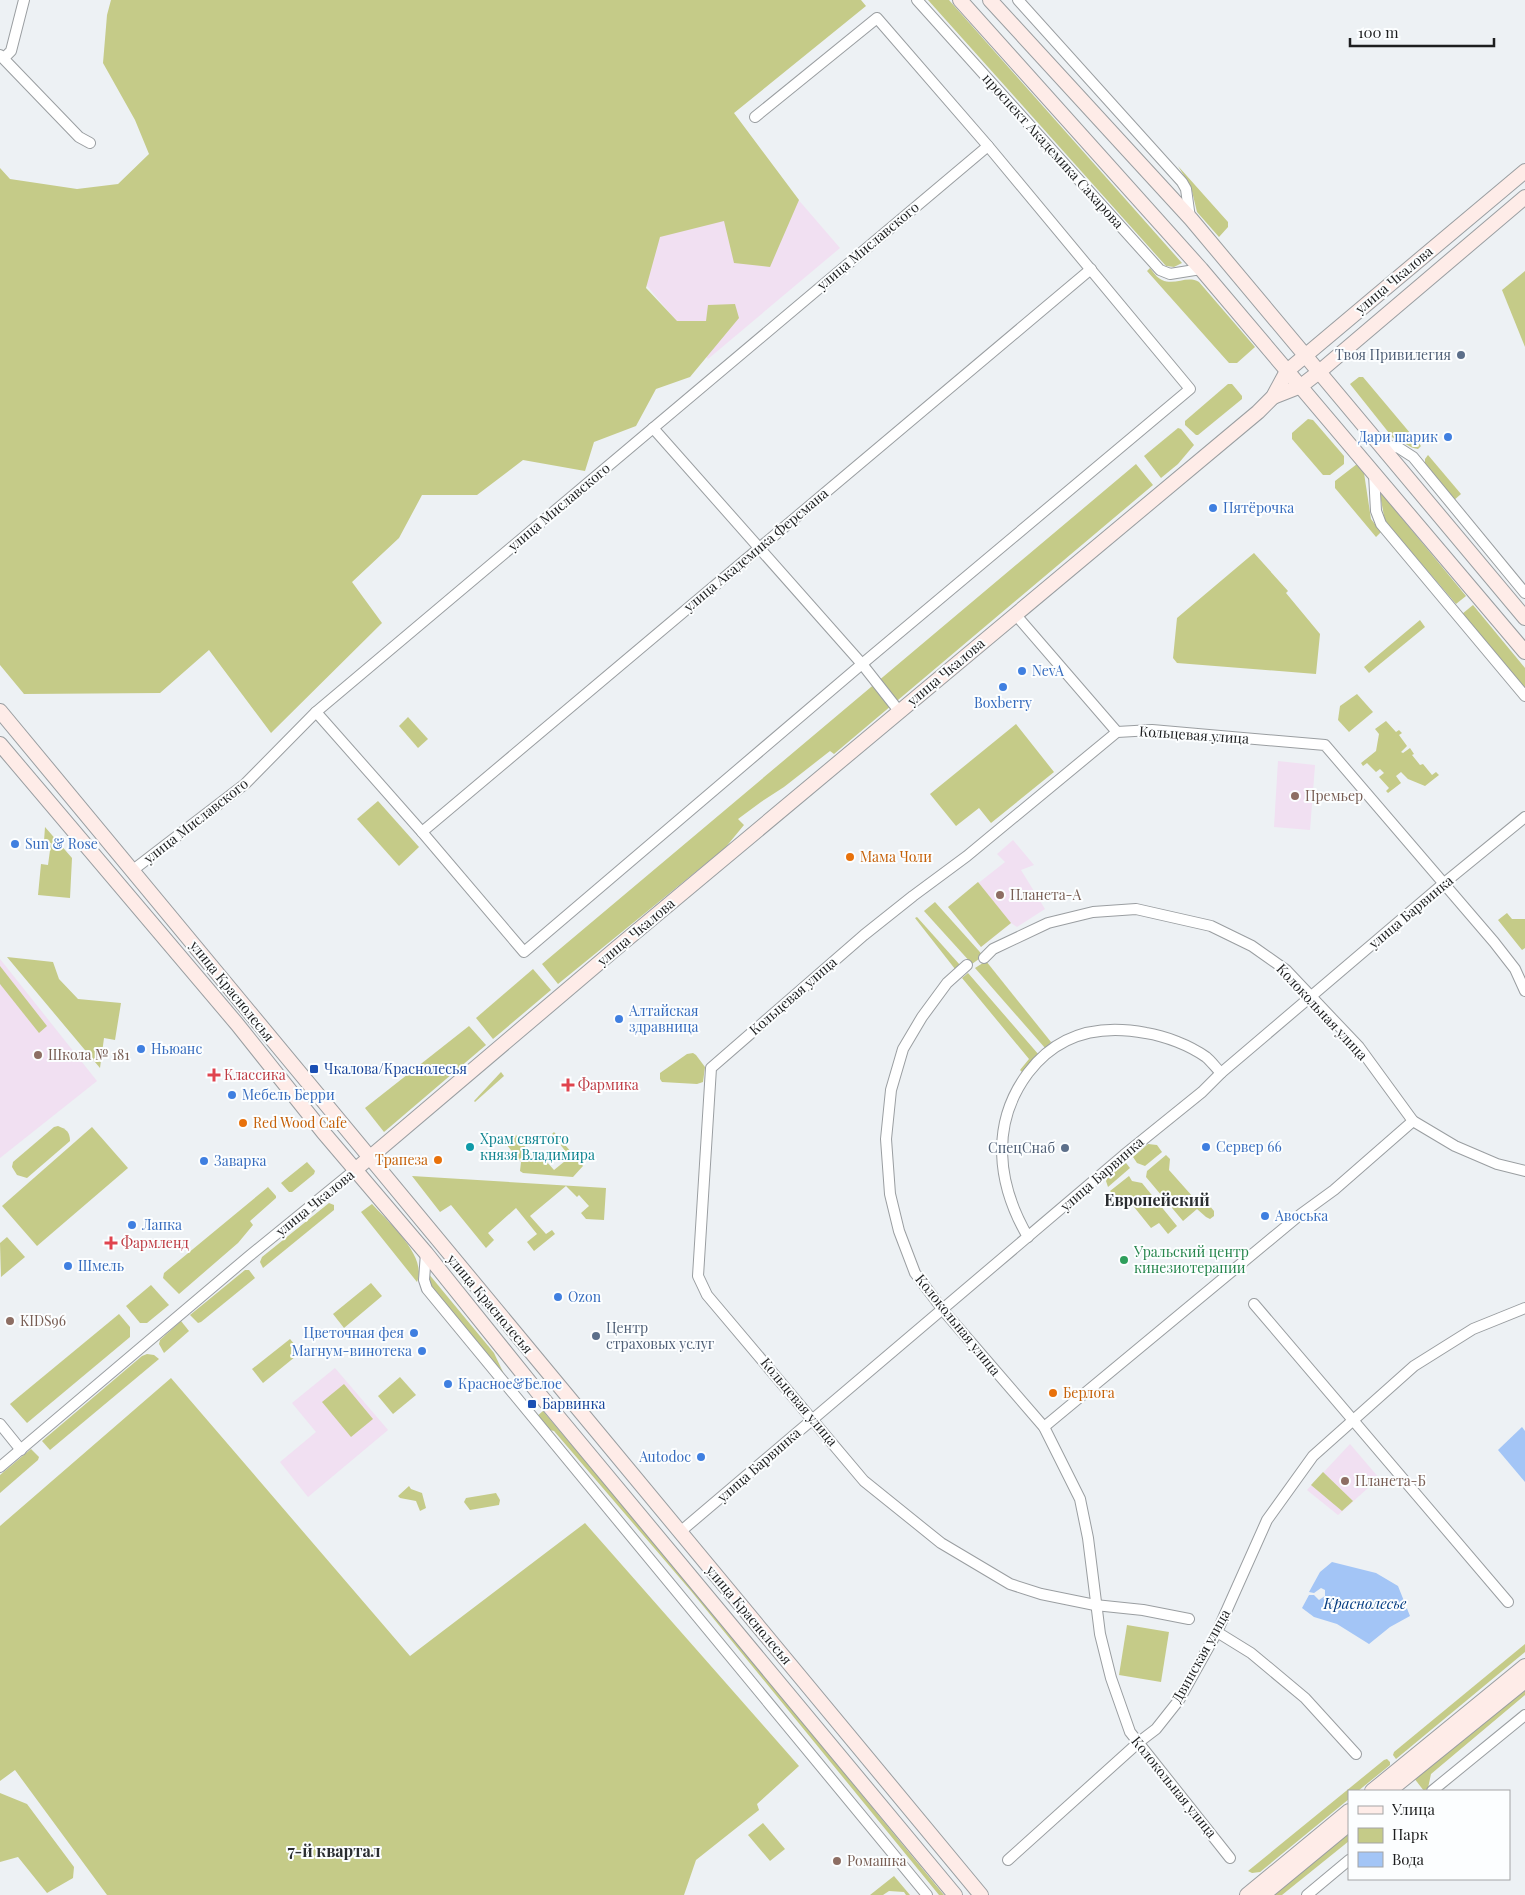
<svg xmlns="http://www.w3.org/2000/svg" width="1525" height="1895" font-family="'Playfair Display',serif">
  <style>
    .industrial { fill: #f1e0f2 }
    .green { fill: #c5cb88 }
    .water { fill: #a3c5f6 }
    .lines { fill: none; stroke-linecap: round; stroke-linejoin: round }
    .street-casing { stroke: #9a9ea1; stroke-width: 12 }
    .secondary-casing { stroke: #9a9ea1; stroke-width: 16 }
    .street { stroke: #fff; stroke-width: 10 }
    .secondary { stroke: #feece8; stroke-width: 14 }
    .service-dot { fill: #5c6f8a; stroke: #fcfeff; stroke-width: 2 }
    .shop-dot { fill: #3f7fe0; stroke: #fcfeff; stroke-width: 2 }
    .education-dot { fill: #8d6e63; stroke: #fcfeff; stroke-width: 2 }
    .food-dot { fill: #e8710a; stroke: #fcfeff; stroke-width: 2 }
    .transit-dot { fill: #1a4fb4; stroke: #fcfeff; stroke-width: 2 }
    .health-dot { fill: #e0444e; stroke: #fcfeff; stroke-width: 2 }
    .culture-dot { fill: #0f9aa8; stroke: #fcfeff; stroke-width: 2 }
    .leisure-dot { fill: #2e9e5b; stroke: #fcfeff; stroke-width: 2 }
    .labels { text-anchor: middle; stroke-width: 4; stroke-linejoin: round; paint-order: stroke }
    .street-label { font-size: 14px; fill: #1d1e1f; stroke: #fcfeff }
    .service-label { font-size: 14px; fill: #4e5e75; stroke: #fcfeff; text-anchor: end }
    .shop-label { font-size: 14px; fill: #366cbe; stroke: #fcfeff; text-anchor: start }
    .education-label { font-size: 14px; fill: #785e54; stroke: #fcfeff; text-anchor: start }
    .food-label { font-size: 14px; fill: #c56008; stroke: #fcfeff; text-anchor: start }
    .transit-label { font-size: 14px; fill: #164399; stroke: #fcfeff; text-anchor: start }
    .health-label { font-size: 14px; fill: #be3a42; stroke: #fcfeff; text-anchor: start }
    .culture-label { font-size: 14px; fill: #0d838f; stroke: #fcfeff; text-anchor: start }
    .leisure-label { font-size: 14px; fill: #27864d; stroke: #fcfeff; text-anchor: start }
    .water-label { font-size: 15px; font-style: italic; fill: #033b80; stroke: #fcfeff }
    .quarter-label { font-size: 16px; font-weight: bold; fill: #2a2d30; stroke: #fcfeff }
  </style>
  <rect width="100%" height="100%" fill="#edf1f4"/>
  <!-- industrial -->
  <g class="industrial">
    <polygon points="733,124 840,248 708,359 602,232"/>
    <polygon points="1278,761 1315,765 1310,830 1274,827"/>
    <polygon points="1013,840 1034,865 1021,870 1045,909 1017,927 1011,923 981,947 948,907 1005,862 997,854"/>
    <polygon points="0,959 97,1081 0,1158"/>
    <polygon points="335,1368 388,1430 308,1497 280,1462 316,1432 292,1403"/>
    <polygon points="1350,1444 1379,1478 1338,1515 1307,1490"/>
  </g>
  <!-- green -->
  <g class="green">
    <polygon points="111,0 861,0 866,6 734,113 799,200 770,267 734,263 724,221 660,237 646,288 677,321 706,321 708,305 735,304 739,318 690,377 656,389 636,426 594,442 585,471 523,460 477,495 422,495 399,538 352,582 382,623 271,733 209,650 160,693 24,694 0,665 0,168 10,179 77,189 118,184 149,154 135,120 103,63 107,15"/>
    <polygon points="928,0 949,0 1182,263 1174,267 1166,266"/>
    <polygon points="1178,166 1228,222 1228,227 1219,237 1197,212 1191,187"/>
    <path d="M1150,268C1153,272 1157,278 1162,280C1175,286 1187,275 1199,282L1255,347L1237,363H1229L1147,271Z"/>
    <polygon points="1525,271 1525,347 1502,290"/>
    <path d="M1359,377H1363L1421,446L1418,449C1408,448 1403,440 1393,438L1350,384Z"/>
    <polygon points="1228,384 1232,384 1242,396 1242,399 1198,435 1196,435 1185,425 1185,421"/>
    <polygon points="1308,419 1313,420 1344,456 1344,464 1330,475 1323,475 1292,439 1292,433"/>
    <polygon points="1178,428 1181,429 1194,445 1178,464 1161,478 1144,456"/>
    <polygon points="1428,455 1461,494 1453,501 1425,464 1425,459"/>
    <polygon points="1136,464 1153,485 834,754 830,751 784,787 761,802 738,819 744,825 725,848 558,984 542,964"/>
    <polygon points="1357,464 1364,473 1371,519 1381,532 1376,537 1335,488 1335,481"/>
    <polygon points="1382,494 1466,596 1456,604 1385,521 1380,495"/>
    <polygon points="1254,553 1288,591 1286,593 1320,634 1316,674 1177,663 1173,658 1177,618"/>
    <polygon points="1473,605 1525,668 1525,690 1462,614"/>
    <polygon points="1420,620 1425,627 1369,673 1364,667"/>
    <polygon points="1357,694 1373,712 1349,732 1338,720 1340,706"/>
    <polygon points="408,717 428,739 418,748 399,726"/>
    <polygon points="1386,721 1396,732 1399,730 1402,733 1399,735 1407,746 1401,752 1403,753 1410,748 1414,754 1412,755 1420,765 1423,764 1432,775 1436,772 1439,775 1425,786 1408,779 1401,772 1396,776 1401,783 1388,793 1386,791 1389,788 1379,777 1384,773 1380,769 1376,772 1367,763 1363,766 1361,763 1376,751 1379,734 1375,729"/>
    <polygon points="1016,724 1054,772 991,823 979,808 956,826 930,794"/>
    <polygon points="378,801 419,847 399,866 357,819"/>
    <polygon points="45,827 72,858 70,898 38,895 41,864 48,865 51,843 44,841"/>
    <polygon points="978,882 1011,923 981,947 948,907"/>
    <polygon points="935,902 979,951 983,956 972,964 924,911"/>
    <polygon points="1507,913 1512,919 1525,919 1525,948 1522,950 1498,920"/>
    <polygon points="917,917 960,965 955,969 915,918"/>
    <polygon points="7,957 53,962 59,979 78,999 121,1003 115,1040 104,1038 100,1068"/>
    <polygon points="986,961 1051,1042 1045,1048 975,968"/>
    <polygon points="0,966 47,1026 39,1033 0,984"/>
    <polygon points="533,969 551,990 493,1039 476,1018"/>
    <polygon points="968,973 1039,1055 1023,1073 1020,1070 1029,1059 962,978"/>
    <polygon points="469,1026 486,1045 384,1132 365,1108"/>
    <polygon points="693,1053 696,1055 705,1067 703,1082 697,1084 662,1082 660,1079 660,1073 687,1054"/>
    <polygon points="501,1072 504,1076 475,1102 474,1101"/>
    <path d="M58,1126C66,1129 70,1132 70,1141L27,1178L17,1175L12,1167L13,1162L54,1127Z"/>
    <polygon points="92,1127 128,1168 37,1246 2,1206"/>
    <polygon points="554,1132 583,1166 573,1177 523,1173 520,1171 521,1162 506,1144 516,1135 534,1158 540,1154 554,1170 570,1157 552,1134"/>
    <polygon points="1148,1144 1157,1145 1162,1152 1145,1166 1137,1163 1133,1157"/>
    <polygon points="1166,1155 1170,1159 1169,1170 1193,1197 1202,1197 1214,1211 1214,1216 1210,1219 1206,1217 1197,1209 1183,1221 1146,1177 1147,1171"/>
    <polygon points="307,1162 315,1171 314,1174 292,1192 289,1192 281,1183"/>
    <polygon points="1126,1163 1130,1168 1108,1187 1106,1181 1108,1177"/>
    <polygon points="412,1176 606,1188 604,1220 586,1219 581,1213 589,1206 579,1195 577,1197 566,1186 530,1216 546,1234 552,1230 555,1234 534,1251 527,1242 537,1234 516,1208 488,1233 494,1240 486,1248 451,1205 440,1212"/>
    <polygon points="1129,1176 1132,1181 1142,1183 1177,1226 1168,1234 1159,1223 1151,1228 1126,1197 1118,1199 1110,1191"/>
    <polygon points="268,1187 276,1196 276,1198 250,1221 253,1225 238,1243 179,1294 163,1278 164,1273"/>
    <polygon points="329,1203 334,1205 334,1210 263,1268 260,1262 262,1257"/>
    <path d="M372,1204C388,1222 428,1256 417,1282L361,1212Z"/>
    <polygon points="7,1237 25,1257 1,1277 0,1243"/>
    <polygon points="245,1270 249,1270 255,1278 201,1322 198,1323 190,1315"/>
    <polygon points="428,1273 494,1353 503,1372 501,1374 430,1290"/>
    <polygon points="371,1283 382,1296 344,1328 333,1314"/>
    <polygon points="151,1285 169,1305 147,1323 140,1323 126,1306"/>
    <polygon points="119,1314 130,1327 130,1337 27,1423 10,1404"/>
    <polygon points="181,1321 189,1331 164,1353 159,1344 160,1340"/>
    <polygon points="290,1339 301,1352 263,1383 252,1369"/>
    <polygon points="147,1354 154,1355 159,1359 50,1450 42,1441 142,1356"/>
    <polygon points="400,1377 416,1395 393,1414 378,1396"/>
    <polygon points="171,1378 410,1656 585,1523 799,1766 757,1804 759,1810 696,1860 684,1895 107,1895 15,1770 0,1781 0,1526"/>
    <polygon points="344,1384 373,1419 351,1437 322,1402"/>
    <polygon points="543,1411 693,1589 944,1895 939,1895 691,1591 554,1431 546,1429 536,1417"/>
    <polygon points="31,1449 39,1457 38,1460 0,1493 0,1475"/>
    <polygon points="1323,1472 1353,1501 1342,1511 1311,1485"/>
    <polygon points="409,1486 411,1489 422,1493 426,1508 420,1511 416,1501 400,1498 398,1496"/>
    <polygon points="496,1493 500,1500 499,1505 470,1510 464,1502 466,1498"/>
    <polygon points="1127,1625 1169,1632 1161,1682 1119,1675"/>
    <polygon points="1525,1644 1525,1652 1396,1759 1393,1755 1394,1752"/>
    <polygon points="1525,1685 1525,1695 1431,1774 1428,1788 1424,1791 1414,1778"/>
    <polygon points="1387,1759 1390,1762 1390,1765 1358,1791 1349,1791 1349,1799 1260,1872 1252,1873 1248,1871 1384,1760"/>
    <polygon points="0,1793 27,1804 74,1867 73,1878 47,1893 18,1857 0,1862"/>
    <polygon points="763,1823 785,1849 770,1861 748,1835"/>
    <polygon points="1349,1831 1349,1841 1282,1895 1272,1895"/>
    <polygon points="894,1876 910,1895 906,1895 904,1892 889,1891 883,1895 870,1895"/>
  </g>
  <!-- water -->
  <g class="water">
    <polygon points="1522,1427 1525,1431 1525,1482 1498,1450"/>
    <polygon points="1332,1562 1376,1573 1398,1586 1410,1616 1390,1627 1369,1644 1337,1624 1314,1617 1302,1608 1309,1595 1314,1595 1319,1600 1325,1596 1325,1590 1321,1588 1314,1593 1309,1592 1320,1572"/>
  </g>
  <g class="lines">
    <defs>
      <g id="street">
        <polyline points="917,0 1160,270 1170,274 1201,269"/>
        <polyline points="1018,0 1182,182 1186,189 1190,218"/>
        <polyline points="0,55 79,137 90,143"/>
        <polyline points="4,58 11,51 24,0"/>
        <polyline points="653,428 862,664 899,711"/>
        <polyline points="1378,443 1399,448 1413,457 1525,593"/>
        <polyline points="1374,474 1376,511 1381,524 1525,696"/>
        <polyline points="1015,614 1117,732"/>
        <polyline points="316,712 422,832 524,952 862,664 1190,389 988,146 877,18 755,117"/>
        <polyline points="422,832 1091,269"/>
        <polyline points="133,870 245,784 316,712 988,146"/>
        <polyline points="984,958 993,949 1048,923 1093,912 1136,909 1211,926 1252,946 1286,970 1359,1047 1413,1121 1455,1146 1497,1164 1525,1171"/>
        <polyline points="967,965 947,983 922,1017 903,1049 891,1090 886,1139 890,1194 899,1231 915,1273 943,1310 1044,1427 1080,1499 1088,1538 1100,1634 1111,1678 1130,1732 1230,1858"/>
        <path d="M1028,1237C997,1184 990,1124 1028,1073C1058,1033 1099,1024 1146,1033C1165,1036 1189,1045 1206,1057C1211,1061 1216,1068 1221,1073"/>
        <polyline points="426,1253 424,1280 427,1289 927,1895"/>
        <polyline points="1254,1304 1508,1602"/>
        <polyline points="0,1424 21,1450"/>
        <polyline points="1044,1427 1301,1214 1334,1190 1413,1121"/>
        <polyline points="0,1467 248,1257 355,1170"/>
        <polyline points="680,1532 1124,1155 1202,1092 1221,1073 1443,884 1525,817"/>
        <polyline points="1189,1619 1143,1610 1095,1605 1041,1594 1010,1584 941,1543 864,1481 707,1295 698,1276 711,1068 864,935 913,896 967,856 1117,732 1152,730 1325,745 1494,942 1515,969 1525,991"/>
        <polyline points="1217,1632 1251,1653 1305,1698 1356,1754"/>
        <polyline points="1432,1791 1525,1715"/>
        <polyline points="1008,1860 1139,1742 1156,1729 1179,1700 1217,1632 1267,1520 1313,1456 1414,1366 1473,1329 1525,1308"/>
        <polyline points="1307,1895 1349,1860"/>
      </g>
      <g id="secondary">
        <polyline points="960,0 1201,269 1525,652"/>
        <polyline points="990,0 1191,219 1525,618"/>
        <polyline points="1273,397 1301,386 1319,372 1525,197"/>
        <polyline points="0,711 981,1895"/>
        <polyline points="0,744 237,1024 323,1132 426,1253 540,1395 955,1895"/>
        <polyline points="355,1170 613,951 1258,412 1273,397 1287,371 1525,171"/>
        <polyline points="1372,1791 1525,1666"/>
        <polyline points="1389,1791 1525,1681"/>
        <polyline points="1247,1895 1349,1811"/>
        <polyline points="1263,1895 1349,1824"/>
      </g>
    </defs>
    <!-- street casing -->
    <use href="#street" class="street-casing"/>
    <!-- secondary casing -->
    <use href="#secondary" class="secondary-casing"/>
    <!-- street -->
    <use href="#street" class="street"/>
    <!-- secondary -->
    <use href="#secondary" class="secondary"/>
  </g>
  <!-- markers -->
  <g class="service-dot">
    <circle cx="1461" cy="355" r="5"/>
    <circle cx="1065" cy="1148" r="5"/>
    <circle cx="596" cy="1336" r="5"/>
  </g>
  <g class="shop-dot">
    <circle cx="1448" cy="437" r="5"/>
    <circle cx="1213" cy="508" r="5"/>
    <circle cx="1022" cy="671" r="5"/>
    <circle cx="1003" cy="687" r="5"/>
    <circle cx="15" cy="844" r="5"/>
    <circle cx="619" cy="1019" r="5"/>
    <circle cx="141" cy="1049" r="5"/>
    <circle cx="232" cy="1095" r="5"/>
    <circle cx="1206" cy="1147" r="5"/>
    <circle cx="204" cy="1161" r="5"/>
    <circle cx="1265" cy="1216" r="5"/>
    <circle cx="132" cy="1225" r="5"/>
    <circle cx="68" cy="1266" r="5"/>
    <circle cx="558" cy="1297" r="5"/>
    <circle cx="414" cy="1333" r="5"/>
    <circle cx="422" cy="1351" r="5"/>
    <circle cx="448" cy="1384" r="5"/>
    <circle cx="701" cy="1457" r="5"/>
  </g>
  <g class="education-dot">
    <circle cx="1295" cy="796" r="5"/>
    <circle cx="1000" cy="895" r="5"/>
    <circle cx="38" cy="1055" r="5"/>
    <circle cx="10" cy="1321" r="5"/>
    <circle cx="1345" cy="1481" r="5"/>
    <circle cx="837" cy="1861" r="5"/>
  </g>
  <g class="food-dot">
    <circle cx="850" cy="857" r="5"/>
    <circle cx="243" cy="1123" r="5"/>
    <circle cx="438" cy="1160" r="5"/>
    <circle cx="1053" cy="1393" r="5"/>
  </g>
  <g class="transit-dot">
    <rect x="309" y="1064" width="10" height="10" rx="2.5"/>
    <rect x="527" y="1399" width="10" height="10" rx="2.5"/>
  </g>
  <g class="health-dot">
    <path d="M211.5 1067.5h5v5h5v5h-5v5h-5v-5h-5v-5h5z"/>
    <path d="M565.5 1077.5h5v5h5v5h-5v5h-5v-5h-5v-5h5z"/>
    <path d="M108.5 1235.5h5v5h5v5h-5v5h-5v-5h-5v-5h5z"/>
  </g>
  <circle class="culture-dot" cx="470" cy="1147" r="5"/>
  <circle class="leisure-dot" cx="1124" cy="1260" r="5"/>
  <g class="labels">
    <!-- street labels -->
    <g class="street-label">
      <text transform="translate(1053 151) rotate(48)" y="5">проспект Академика Сахарова</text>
      <text transform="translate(868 246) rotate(-40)" y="5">улица Миславского</text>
      <text transform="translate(1394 280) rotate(-40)" y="5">улица Чкалова</text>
      <text transform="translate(559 507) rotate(-40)" y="5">улица Миславского</text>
      <text transform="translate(756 550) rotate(-40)" y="5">улица Академика Ферсмана</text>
      <text transform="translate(946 672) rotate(-40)" y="5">улица Чкалова</text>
      <text transform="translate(1194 735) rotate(4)" y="5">Кольцевая улица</text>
      <text transform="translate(196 821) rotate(-38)" y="5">улица Миславского</text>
      <text transform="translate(1411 912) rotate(-40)" y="5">улица Барвинка</text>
      <text transform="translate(636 932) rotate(-40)" y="5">улица Чкалова</text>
      <text transform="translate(232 991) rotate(51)" y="5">улица Краснолесья</text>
      <text transform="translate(793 996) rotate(-41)" y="5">Кольцевая улица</text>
      <text transform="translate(1322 1012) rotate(47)" y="5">Колокольная улица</text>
      <text transform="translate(1102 1174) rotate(-41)" y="5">улица Барвинка</text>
      <text transform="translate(315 1203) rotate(-39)" y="5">улица Чкалова</text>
      <text transform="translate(490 1304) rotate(50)" y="5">улица Краснолесья</text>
      <text transform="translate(958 1325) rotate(51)" y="5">Колокольная улица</text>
      <text transform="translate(799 1402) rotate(50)" y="5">Кольцевая улица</text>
      <text transform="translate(759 1465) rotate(-41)" y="5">улица Барвинка</text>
      <text transform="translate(749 1615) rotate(50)" y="5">улица Краснолесья</text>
      <text transform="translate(1201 1656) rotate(-61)" y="5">Двинская улица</text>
      <text transform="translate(1174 1787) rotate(51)" y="5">Колокольная улица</text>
    </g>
    <!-- service labels -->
    <g class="service-label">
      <text x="1451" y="360">Твоя Привилегия</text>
      <text x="1055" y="1153">СпецСнаб</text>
      <text x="606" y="1333" text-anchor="start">Центр<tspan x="606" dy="16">страховых услуг</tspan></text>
    </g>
    <!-- shop labels -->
    <g class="shop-label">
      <text x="1438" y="442" text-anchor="end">Дари шарик</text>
      <text x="1223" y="513">Пятёрочка</text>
      <text x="1032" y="676">NevA</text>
      <text x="1003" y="708" text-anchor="middle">Boxberry</text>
      <text x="25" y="849">Sun &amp; Rose</text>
      <text x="629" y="1016">Алтайская<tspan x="629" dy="16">здравница</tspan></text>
      <text x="151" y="1054">Ньюанс</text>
      <text x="242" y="1100">Мебель Берри</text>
      <text x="1216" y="1152">Сервер 66</text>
      <text x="214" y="1166">Заварка</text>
      <text x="1275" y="1221">Авоська</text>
      <text x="142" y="1230">Лапка</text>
      <text x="78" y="1271">Шмель</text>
      <text x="568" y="1302">Ozon</text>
      <text x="404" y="1338" text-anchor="end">Цветочная фея</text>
      <text x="412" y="1356" text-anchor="end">Магнум-винотека</text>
      <text x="458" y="1389">Красное&amp;Белое</text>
      <text x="691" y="1462" text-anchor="end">Autodoc</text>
    </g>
    <!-- education labels -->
    <g class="education-label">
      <text x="1305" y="801">Премьер</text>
      <text x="1010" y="900">Планета-А</text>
      <text x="48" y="1060">Школа № 181</text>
      <text x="20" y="1326">KIDS96</text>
      <text x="1355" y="1486">Планета-Б</text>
      <text x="847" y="1866">Ромашка</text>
    </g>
    <!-- food labels -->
    <g class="food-label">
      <text x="860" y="862">Мама Чоли</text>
      <text x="253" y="1128">Red Wood Cafe</text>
      <text x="428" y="1165" text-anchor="end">Трапеза</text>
      <text x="1063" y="1398">Берлога</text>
    </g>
    <!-- transit labels -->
    <g class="transit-label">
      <text x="324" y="1074">Чкалова/Краснолесья</text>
      <text x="542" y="1409">Барвинка</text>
    </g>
    <!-- health labels -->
    <g class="health-label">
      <text x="224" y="1080">Классика</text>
      <text x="578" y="1090">Фармика</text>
      <text x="121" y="1248">Фармленд</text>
    </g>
    <!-- culture labels -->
    <g class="culture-label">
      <text x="480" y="1144">Храм святого<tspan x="480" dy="16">князя Владимира</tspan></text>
    </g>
    <!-- leisure labels -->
    <g class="leisure-label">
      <text x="1134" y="1257">Уральский центр<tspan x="1134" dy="16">кинезиотерапии</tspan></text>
    </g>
    <!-- water labels -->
    <g class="water-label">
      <text x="1365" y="1609">Краснолесье</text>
    </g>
    <!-- quarter labels -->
    <g class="quarter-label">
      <text x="1157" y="1206">Европейский</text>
      <text x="334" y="1857">7-й квартал</text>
    </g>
  </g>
  <!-- legend -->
  <rect x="1348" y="1790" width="162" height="90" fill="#fcfeff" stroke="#a3a4a5"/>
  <rect x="1358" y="1806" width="25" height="8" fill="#feece8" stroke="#a3a4a5"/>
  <text x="1392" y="1815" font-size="15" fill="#1d1e1f">Улица</text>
  <rect x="1358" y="1828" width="25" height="15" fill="#c5cb88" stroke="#a3a4a5"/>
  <text x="1392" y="1840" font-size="15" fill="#1d1e1f">Парк</text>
  <rect x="1358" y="1852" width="25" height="15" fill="#a3c5f6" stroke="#a3a4a5"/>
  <text x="1392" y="1865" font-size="15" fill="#1d1e1f">Вода</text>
  <!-- scale -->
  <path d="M1350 38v8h144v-8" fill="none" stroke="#1d1e1f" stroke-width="2.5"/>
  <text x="1358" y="38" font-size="15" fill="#1d1e1f" stroke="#fcfeff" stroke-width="4" paint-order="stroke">100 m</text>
</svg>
